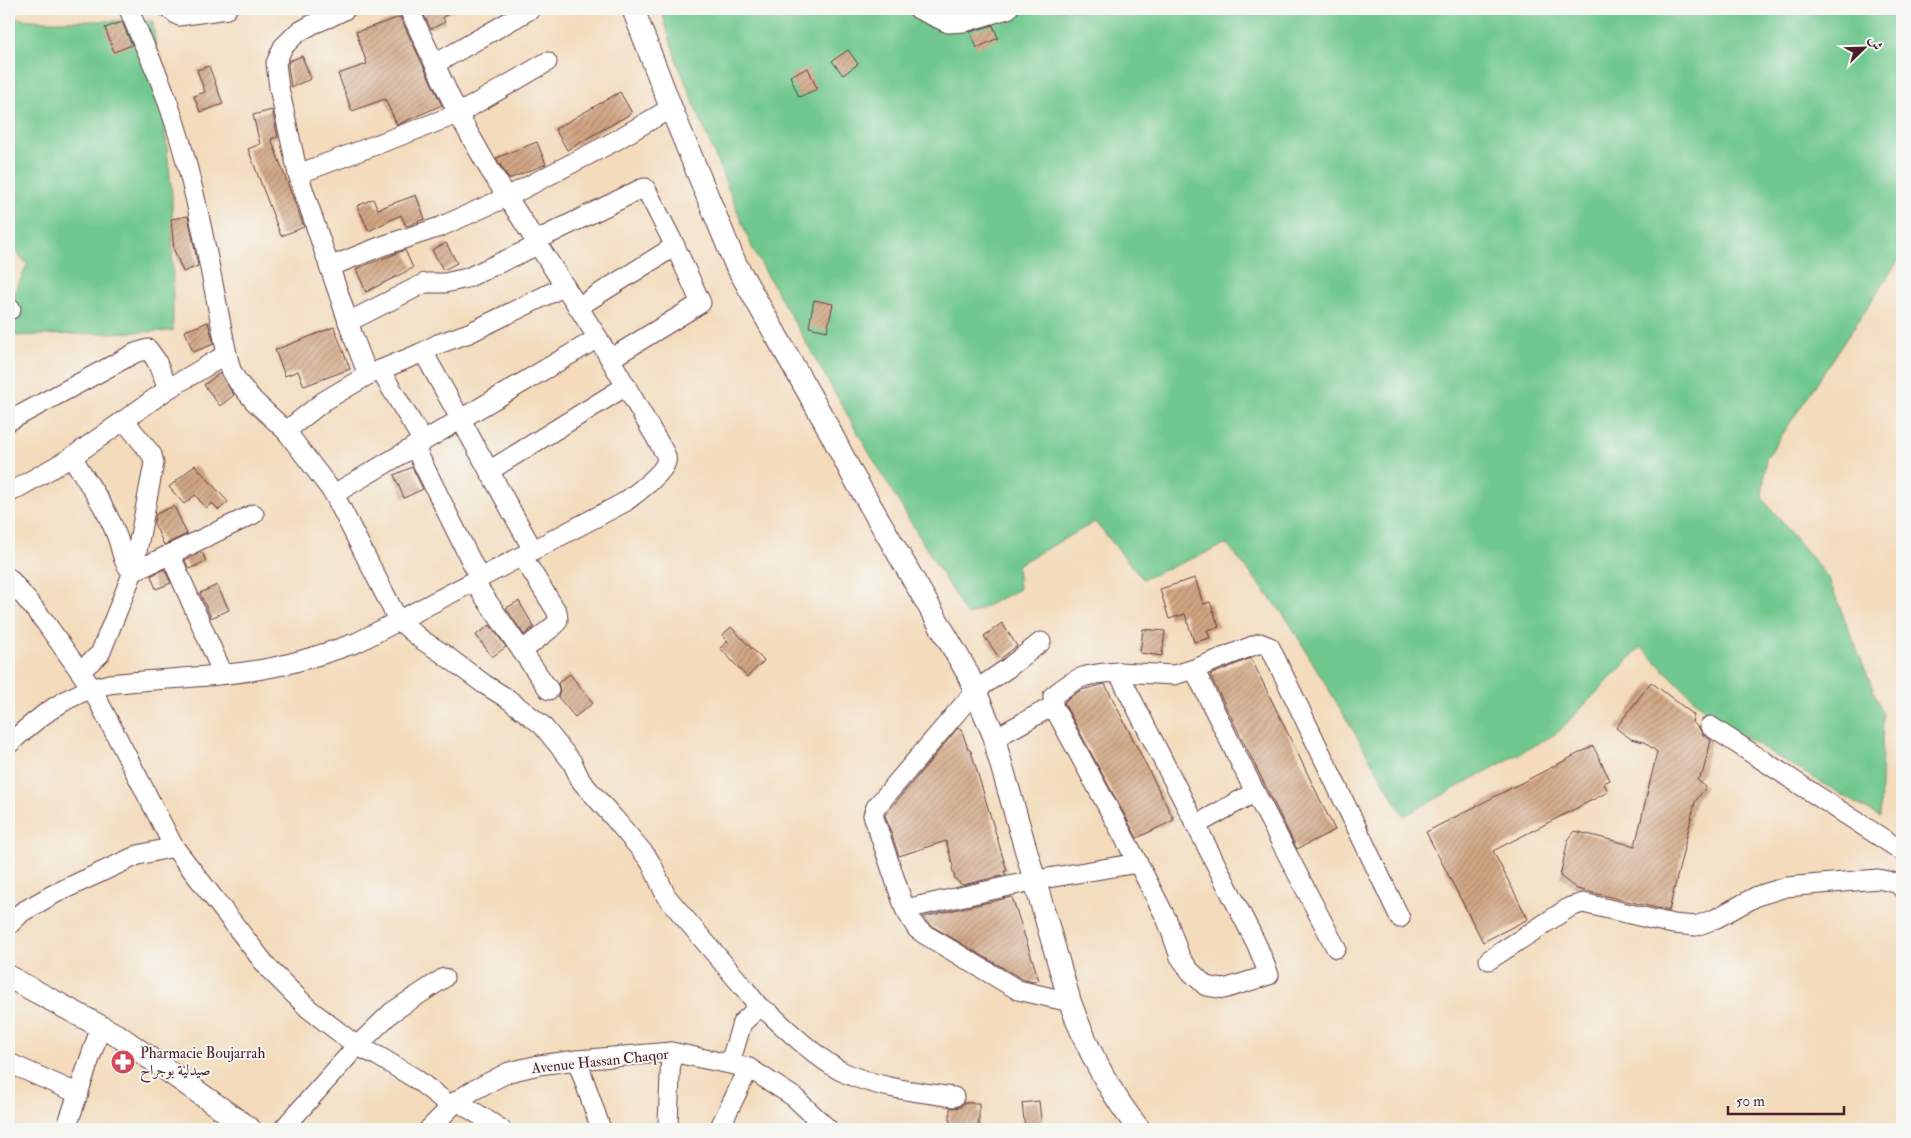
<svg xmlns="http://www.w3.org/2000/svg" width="1911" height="1138" font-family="'IM FELL Double Pica',Amiri,serif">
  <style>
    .grass { fill: #70c88e; stroke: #5d745c }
    .building { fill: url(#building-hatch) }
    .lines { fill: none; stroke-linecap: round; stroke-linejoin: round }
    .minor-casing { stroke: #633b41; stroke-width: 21 }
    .tertiary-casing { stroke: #633b41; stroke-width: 24 }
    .minor { stroke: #fff; stroke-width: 19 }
    .tertiary { stroke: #fff; stroke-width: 22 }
    .labels { text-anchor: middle; stroke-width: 4; stroke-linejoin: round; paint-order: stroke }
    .poi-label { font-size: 15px; fill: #4a1f2b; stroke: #f6f6f2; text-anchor: start }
    .street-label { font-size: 15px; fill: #4a1f2b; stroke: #f6f6f2 }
  </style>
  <defs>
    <pattern id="building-hatch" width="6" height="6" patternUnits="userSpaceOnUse" patternTransform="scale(1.25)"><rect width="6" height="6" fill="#d1a784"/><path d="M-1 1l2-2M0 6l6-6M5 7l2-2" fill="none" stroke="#ac876c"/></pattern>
  </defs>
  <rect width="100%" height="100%" fill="#f6f6f2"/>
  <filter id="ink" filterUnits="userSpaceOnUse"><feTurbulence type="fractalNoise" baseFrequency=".02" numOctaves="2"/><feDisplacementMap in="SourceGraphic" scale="10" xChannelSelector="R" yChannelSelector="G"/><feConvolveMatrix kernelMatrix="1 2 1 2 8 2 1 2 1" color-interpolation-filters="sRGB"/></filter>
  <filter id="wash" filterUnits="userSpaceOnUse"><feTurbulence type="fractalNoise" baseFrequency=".0096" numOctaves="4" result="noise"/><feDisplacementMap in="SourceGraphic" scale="20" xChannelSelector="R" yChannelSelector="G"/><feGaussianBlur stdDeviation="1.12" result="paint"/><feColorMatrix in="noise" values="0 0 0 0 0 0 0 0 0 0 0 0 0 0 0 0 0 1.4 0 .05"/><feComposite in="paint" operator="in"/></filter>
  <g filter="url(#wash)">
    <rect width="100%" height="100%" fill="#f3dbbb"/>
    <!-- grass -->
    <g class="grass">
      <polygon points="661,9 1902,9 1902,255 1766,459 1762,498 1828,578 1883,714 1880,817 1715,720 1641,647 1557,733 1404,816 1287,619 1227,544 1143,579 1095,522 1017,565 1019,589 967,616 867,449 753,250 676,59"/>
      <polygon points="9,18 44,21 153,21 172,195 173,331 9,336 9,294 15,292 27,264 9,244"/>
    </g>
    <g id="blocks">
      <!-- building -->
      <g class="building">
        <polygon points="421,9 458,9 443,17 445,22 431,29"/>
        <polygon points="400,17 442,105 397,125 385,99 352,111 338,74 367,64 356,32"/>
        <polygon points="122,22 132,45 114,52 105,28"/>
        <polygon points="993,25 998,38 977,48 970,32"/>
        <polygon points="848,50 858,64 843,75 832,61"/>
        <polygon points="302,56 311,79 291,87 288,65 289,61"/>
        <polygon points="209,66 223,104 200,112 194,96 205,92 197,70"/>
        <polygon points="808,68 817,89 799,97 790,76"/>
        <polygon points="620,92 632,113 567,150 555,129"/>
        <polygon points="272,110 278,137 271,139 304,227 281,236 248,149 260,144 253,115"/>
        <polygon points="537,142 546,164 509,179 496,158"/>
        <polygon points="416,195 425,219 406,226 401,215 369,231 357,206 373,199 378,209"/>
        <polygon points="188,216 198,266 183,272 174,250 171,219"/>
        <polygon points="446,243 457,263 443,270 432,250"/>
        <polygon points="405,250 413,268 366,292 356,269"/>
        <polygon points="814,300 833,304 827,331 809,327"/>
        <polygon points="208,322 214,344 193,352 185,331"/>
        <polygon points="334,327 350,369 304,386 298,371 285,376 275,350"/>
        <polygon points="220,373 234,395 220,406 204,385"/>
        <polygon points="195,465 228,502 219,510 212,503 206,508 195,495 184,504 169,487"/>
        <polygon points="412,467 423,489 404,498 394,475"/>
        <polygon points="174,506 187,534 164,545 154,523 156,514"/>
        <polygon points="202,552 206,561 189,569 185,560"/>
        <polygon points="164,569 171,583 156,589 151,576"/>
        <polygon points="1195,578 1203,604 1210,602 1219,627 1207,630 1210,638 1194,642 1185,614 1169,619 1160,589"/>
        <polygon points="217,585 229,610 211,618 200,593"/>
        <polygon points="519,601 534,627 524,635 506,608"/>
        <polygon points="1002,623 1017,646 1000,659 984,636"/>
        <polygon points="490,625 506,647 492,657 476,635"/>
        <polygon points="731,627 764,661 747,677 720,648 728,641 722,635"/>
        <polygon points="1143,629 1165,631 1162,656 1140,653"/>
        <polygon points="1251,658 1335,830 1297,849 1210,675"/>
        <polygon points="570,674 593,703 575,717 558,697 560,690 558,683"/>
        <polygon points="1651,682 1694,715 1692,722 1699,728 1703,735 1711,740 1703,772 1697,780 1706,787 1695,802 1669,911 1577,889 1560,876 1568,840 1575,831 1635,846 1657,752 1644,742 1631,739 1616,728"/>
        <polygon points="1105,684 1174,820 1137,838 1064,703 1068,698 1081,690"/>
        <polygon points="958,728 962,731 968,749 971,751 1007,871 1004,871 1006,875 962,885 955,879 952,868 953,866 946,841 899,856 885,815"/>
        <polygon points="1593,746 1610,780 1604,783 1608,792 1493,851 1528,919 1483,942 1426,832"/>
        <polygon points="1012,897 1039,980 1033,982 1022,979 930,925 923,917"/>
        <polygon points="1039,1101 1042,1129 1025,1129 1022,1103"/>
        <polygon points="963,1103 979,1103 979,1126 950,1126 950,1108 961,1107"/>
      </g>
    </g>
  </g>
  <g filter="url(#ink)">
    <use href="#blocks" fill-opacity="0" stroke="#633b41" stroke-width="1"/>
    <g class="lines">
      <defs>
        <g id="minor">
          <path d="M129,9C140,39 156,67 166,97C196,180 209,268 227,354L231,370L238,382L254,401L286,431L334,494L398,620L422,640L442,653L484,684L508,699L542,725L572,762L581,781L614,818L647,857L652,865L666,896L745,989L759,1007"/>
          <polyline points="169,9 179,16 227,9"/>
          <polyline points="346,9 328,18 313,24 297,33 283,47 276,63 279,88 298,174 353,336 368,375"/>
          <polyline points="918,9 948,23 965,22 1008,9"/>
          <polyline points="435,64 531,9"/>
          <polyline points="298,174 458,114 547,62"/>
          <polyline points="535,241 641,189 645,188 647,191 675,246 701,303 610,359"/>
          <polyline points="329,267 382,246 440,227 507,197 613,142 671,108"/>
          <polyline points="578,307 675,246"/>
          <polyline points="9,309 11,309"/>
          <polyline points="348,322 425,283 445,283 467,278 538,245"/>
          <polyline points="421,353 426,357 533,550"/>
          <polyline points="380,370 423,441"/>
          <polyline points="9,421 135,353 148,349 156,360 168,389"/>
          <polyline points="286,431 324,401 368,375 421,353 438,344 469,333 565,286"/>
          <polyline points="414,446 480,579"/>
          <path d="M72,457C87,482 106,507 116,534C122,547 121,563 133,572L254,514"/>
          <polyline points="489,471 626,386"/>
          <polyline points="9,493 72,457 168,389 227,354"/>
          <polyline points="334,494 598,338"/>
          <polyline points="170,554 223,674"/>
          <polyline points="9,578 45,622 91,687 174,847 269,969 309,1009 357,1046 378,1056 416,1079 451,1106"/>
          <polyline points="474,582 549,690"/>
          <polyline points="1041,642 1008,668 976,690 876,807 873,815 905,909 1036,880 1138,863"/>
          <polyline points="522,651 555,625 558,620 557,612 522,556"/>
          <polyline points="1194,669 1255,792 1336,948"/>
          <polyline points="80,671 100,654 133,572 154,463 152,455 124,420"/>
          <polyline points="1118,672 1174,675 1194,669 1260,643 1270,647 1400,918"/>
          <polyline points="1710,726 1902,851"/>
          <path d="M995,738L1053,706V696C1078,675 1087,674 1118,672L1257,945L1269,975L1224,989L1206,986L1190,971L1180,957L1167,920L1138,863L1053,706"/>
          <path d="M9,744C38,717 69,692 109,684C164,678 219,678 274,667C303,661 330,652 358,642L625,502C635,494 663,474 666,462C667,458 665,453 663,450L598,338L488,167L458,114L409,9"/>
          <polyline points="1196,825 1255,792"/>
          <polyline points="905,909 917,929 924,934 1018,990 1070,1002"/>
          <polyline points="9,925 22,912 54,894 138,855 174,847"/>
          <polyline points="1489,960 1570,907 1583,903 1673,924 1696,926 1715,919 1757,896 1786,887 1878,879 1896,883 1902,888"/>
          <polyline points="577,1060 601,1129"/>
          <polyline points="9,1063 79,1094"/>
          <path d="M730,1063L742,1023L759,1007L769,1013C787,1030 823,1063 845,1073C878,1088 918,1092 954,1097"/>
          <polyline points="457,1101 501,1129"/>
          <polyline points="668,1124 671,1052"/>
          <polyline points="66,1129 101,1026"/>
          <polyline points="283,1129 357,1046 392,1012 444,978"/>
          <polyline points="429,1129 457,1101 472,1091 509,1072 539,1065 577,1060 671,1052 749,1068 794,1097 828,1129"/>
          <polyline points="719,1129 749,1068"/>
        </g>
        <g id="tertiary">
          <path d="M633,9L671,108L735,263L824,420L852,474L967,672L995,738L997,750L1070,1002C1087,1049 1108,1091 1139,1129"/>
          <polyline points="9,977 120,1037 250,1129"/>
        </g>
      </defs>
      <!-- minor casing -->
      <use href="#minor" class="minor-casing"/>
      <!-- tertiary casing -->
      <use href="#tertiary" class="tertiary-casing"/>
      <!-- minor -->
      <use href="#minor" class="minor"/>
      <!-- tertiary -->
      <use href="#tertiary" class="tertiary"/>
    </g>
  </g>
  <!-- icons -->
  <defs>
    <symbol id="pharmacy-disc" viewBox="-11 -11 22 22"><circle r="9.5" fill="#d1495b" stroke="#f6f6f2"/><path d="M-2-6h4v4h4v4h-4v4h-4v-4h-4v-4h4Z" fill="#fff"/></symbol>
  </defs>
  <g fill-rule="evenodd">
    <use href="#pharmacy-disc" x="109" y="1048" width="28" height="28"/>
  </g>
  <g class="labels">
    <!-- poi labels -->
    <g class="poi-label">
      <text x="140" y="1058">Pharmacie Boujarrah<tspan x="140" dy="17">صيدلية بوجراح</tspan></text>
    </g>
    <!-- street labels -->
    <g class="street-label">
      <text transform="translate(600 1061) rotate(-6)" y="5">Avenue Hassan Chaqor</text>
    </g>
  </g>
  <!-- margin -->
  <rect width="1911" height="1138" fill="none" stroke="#f6f6f2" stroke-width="30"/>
  <!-- north arrow -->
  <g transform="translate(1864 48) rotate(67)" stroke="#f6f6f2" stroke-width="4" paint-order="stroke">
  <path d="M0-4L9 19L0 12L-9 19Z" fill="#4a1f2b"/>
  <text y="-8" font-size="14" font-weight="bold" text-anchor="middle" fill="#4a1f2b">ش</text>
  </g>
  <!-- scale -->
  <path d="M1728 1106v8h116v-8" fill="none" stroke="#4a1f2b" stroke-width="2.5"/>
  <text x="1736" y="1106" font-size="15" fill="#4a1f2b" stroke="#f6f6f2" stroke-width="4" paint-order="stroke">50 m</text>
</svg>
